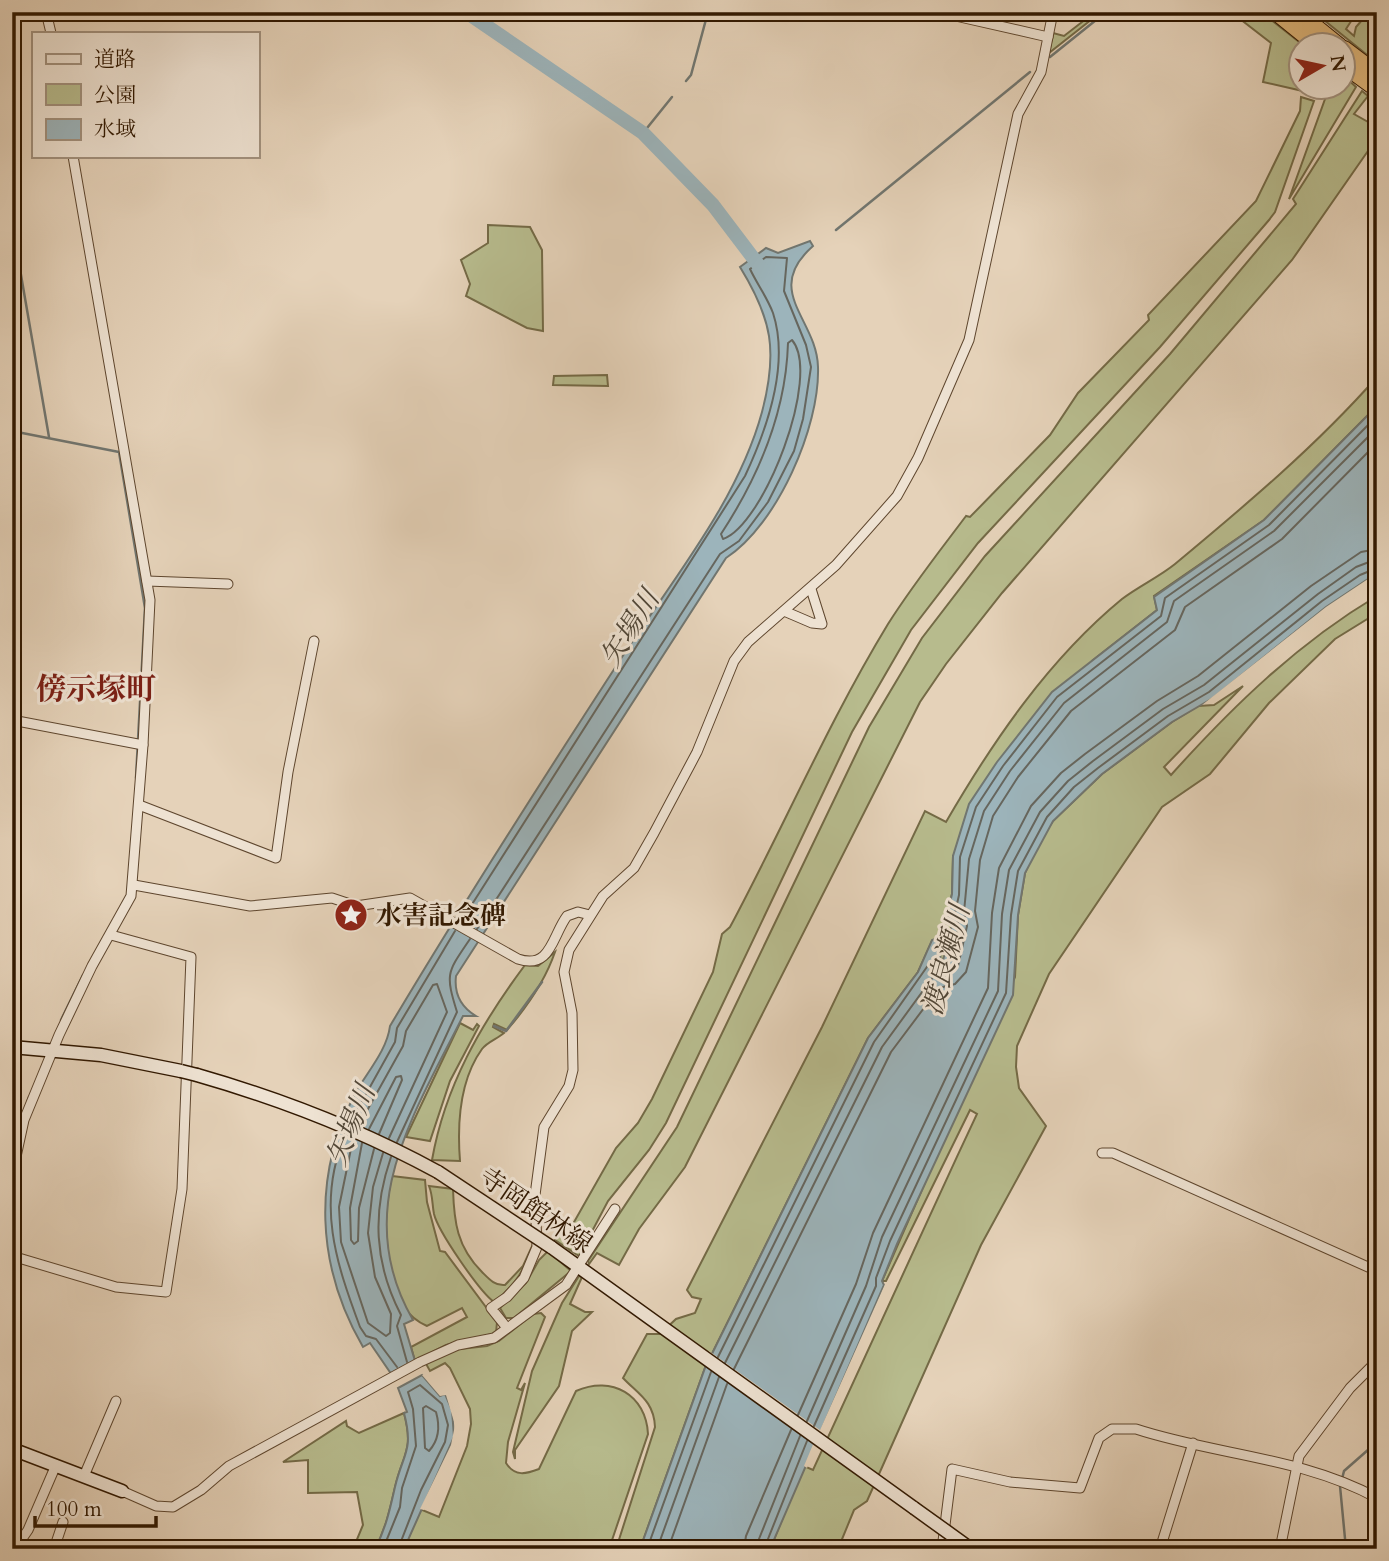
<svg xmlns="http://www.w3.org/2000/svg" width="1389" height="1561" font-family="Cardo,'Noto Serif JP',serif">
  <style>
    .green { fill: #b7bb8d; stroke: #746a46; stroke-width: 2 }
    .water { fill: #9cb4bb; stroke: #717670; stroke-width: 2 }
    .pier { fill: #e5d2b9 }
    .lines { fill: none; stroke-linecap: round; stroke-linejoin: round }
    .shore { stroke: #66665e; stroke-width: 2 }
    .stream { stroke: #717670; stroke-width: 2.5 }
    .river { stroke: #9cb4bb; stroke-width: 14 }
    .street-casing { stroke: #5e462e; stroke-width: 11 }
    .secondary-casing { stroke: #311800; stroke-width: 15 }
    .highway-casing { stroke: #311800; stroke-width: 18 }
    .street { stroke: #eee2d2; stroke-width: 9 }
    .secondary { stroke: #eee2d2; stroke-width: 12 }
    .highway { stroke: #e2b97c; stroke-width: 16 }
    .secondary-bridge-casing { stroke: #311800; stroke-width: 15; stroke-linecap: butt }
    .secondary-bridge { stroke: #eee2d2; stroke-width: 12 }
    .labels { text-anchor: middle; stroke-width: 6; stroke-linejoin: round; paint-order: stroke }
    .poi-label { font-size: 26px; font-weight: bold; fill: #311800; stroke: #eee2d2; text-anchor: start }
    .street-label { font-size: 26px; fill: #311800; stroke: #eee2d2 }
    .water-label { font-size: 28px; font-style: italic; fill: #514738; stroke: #eee2d2 }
    .quarter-label { font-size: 30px; font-weight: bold; fill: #7a1f14; stroke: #eee2d2 }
  </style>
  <rect width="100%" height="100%" fill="#e5d2b9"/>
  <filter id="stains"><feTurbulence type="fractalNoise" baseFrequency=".00286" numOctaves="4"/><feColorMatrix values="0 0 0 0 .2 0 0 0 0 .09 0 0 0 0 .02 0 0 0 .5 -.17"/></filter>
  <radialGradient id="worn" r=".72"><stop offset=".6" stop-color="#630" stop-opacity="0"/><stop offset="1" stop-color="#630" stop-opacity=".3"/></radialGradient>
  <!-- green -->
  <g class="green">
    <polygon points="1095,12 1101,12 1049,53 1053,33 1064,36"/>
    <polygon points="1231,12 1261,12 1303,45 1302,88 1320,88 1316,94 1263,82 1271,43"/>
    <polygon points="1314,12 1357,12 1346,29 1354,36 1356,27 1369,12 1377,12 1377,63"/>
    <polygon points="1344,76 1356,87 1289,199 1329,88 1344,88"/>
    <polygon points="1362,91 1368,96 1354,114 1377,127 1377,138 1292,260 1002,593 946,664 920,702 685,1167 639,1229 619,1265 597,1253 589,1264 588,1261 677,1127 869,727 922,638 985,556 1170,354 1296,204 1293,199"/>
    <path d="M1301,97L1314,101L1275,212L1269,220L1160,347L978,543L911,630L852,732L666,1123L649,1150L608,1201L579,1256L555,1240L557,1234L565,1238L616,1148L638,1123L652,1099L713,972L722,934L730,927C784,826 829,721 888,624C912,586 939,552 966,516L970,517L1050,435L1078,393L1149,320L1148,315L1256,201L1300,111Z"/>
    <polygon points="488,225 530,227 542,250 543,331 527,328 466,296 470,284 461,260 488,243"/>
    <polygon points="607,375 608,386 553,385 554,376"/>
    <path d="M1377,377V406L1264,520L1154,596L1157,610L1092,661L953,856L952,894L947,915L952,925L939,977L941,938L932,941L918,972L868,1038L705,1368L640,1549H616L655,1427C654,1401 638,1394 623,1378L647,1334H660L676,1319L695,1313L701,1299L692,1297L687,1290L822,1027L925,811L946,822C993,741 1049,659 1122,599C1139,586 1159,577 1175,564C1246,505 1316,446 1377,377Z"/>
    <path d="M1377,596V613L1335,639L1269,703L1210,774L1162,807L1049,974L1017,1046L1016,1067L1019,1088L1046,1126L981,1245L867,1501L854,1510L838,1549H770L804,1466L813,1470C866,1353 921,1233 977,1114L970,1110L886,1281H882L1015,977L1018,915L1025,873L1037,845L1053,821L1102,774L1172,722L1198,706L1214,705L1243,686L1164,767L1171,775C1232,707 1298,643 1377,596Z"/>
    <path d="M555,952C545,981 527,1007 507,1030L494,1024L493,1027L504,1033C497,1039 487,1042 482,1049C459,1081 457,1123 460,1161L432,1160C445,1086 481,1024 525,965L538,966Z"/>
    <polygon points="460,1023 473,1030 477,1024 479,1026 450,1081 430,1141 406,1137"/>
    <path d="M392,1176L425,1180L427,1202L440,1251L445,1252L497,1322L496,1333L446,1345L415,1361L411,1347L467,1317L462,1308L427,1326C378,1305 382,1219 392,1176Z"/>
    <path d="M429,1186L453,1189C454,1222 457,1247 482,1272C489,1279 495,1286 505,1285L523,1266L534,1242C525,1269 516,1285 494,1302C479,1291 438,1231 434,1214C432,1204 433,1196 429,1186Z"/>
    <polygon points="548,1251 571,1271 514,1318 506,1318 500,1308 526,1283 539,1260"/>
    <polygon points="579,1276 582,1277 570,1304 585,1312 592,1312 572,1331 559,1386 515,1450 515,1459 513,1452 532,1371 562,1303"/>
    <path d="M541,1313L545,1317L517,1388L521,1390L525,1383L508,1442L506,1463C515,1477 526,1474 539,1469L576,1391C612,1375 646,1395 648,1434L609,1549H404L420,1509L439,1517L467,1446L471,1424L470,1409L450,1368L445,1363L430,1371L425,1362L451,1350L487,1346L499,1341L533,1314Z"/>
    <path d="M404,1413C414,1451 403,1453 395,1487C390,1509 386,1528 375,1549H353L363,1525L357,1492L308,1493V1460L283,1462L346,1421L347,1426L359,1433Z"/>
  </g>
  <!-- water -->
  <g class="water">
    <path d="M810,241L813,246C762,291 817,319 818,367C820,427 777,525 726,558L456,976C454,993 461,1007 476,1016H463C413,1116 350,1211 413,1320L404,1324L415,1361L394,1378L370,1343L363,1347C316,1266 312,1175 356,1092C368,1071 387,1050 390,1026C465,900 544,777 624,654C674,578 738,500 762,412C778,351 772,319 740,267L766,248L778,253Z"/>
    <polygon points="1377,406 1377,573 1326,607 1213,698 1172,722 1102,774 1053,821 1025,873 1018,915 1013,995 897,1244 882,1281 884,1285 770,1549 640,1549 705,1368 868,1038 918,972 932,940 941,937 940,972 952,925 947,915 952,894 953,856 969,804 997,762 1052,692 1157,610 1154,597 1264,520"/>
    <path d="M422,1375L440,1396L445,1394L452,1410L454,1437L404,1549H375C386,1528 390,1509 395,1487C403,1453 414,1451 404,1413L407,1412L398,1388Z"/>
  </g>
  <!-- pier -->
  <g class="pier">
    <polygon points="1377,573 1377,577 1328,610 1215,701 1202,705 1326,607"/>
    <polygon points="886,1282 887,1287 807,1468 804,1466 814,1442 704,1363 709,1351 820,1430"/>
    <polygon points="425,1374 441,1392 448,1392 458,1425 455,1446 424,1510 420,1509 451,1445 455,1425 446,1395 440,1396 422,1375"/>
  </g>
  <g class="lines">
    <!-- shore -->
    <g class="shore">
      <path d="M792,340C822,375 764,525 723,539L721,534C759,476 786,413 788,343Z"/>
      <path d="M462,920L745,476C767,429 790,365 773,313C767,297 757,284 750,269L766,257L787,258L784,291L806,345L811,367L803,419L794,451L768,502L739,541L720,554L477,929"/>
      <polyline points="351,1121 395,1042 397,1028 455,931"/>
      <polyline points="359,1125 403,1046 406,1031 433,985 437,984 447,1012 389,1138"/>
      <polyline points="369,1129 396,1077 401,1076 402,1080 379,1134"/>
      <path d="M345,1136C316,1203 336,1263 360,1327L366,1336L376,1339L397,1367"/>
      <polyline points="353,1139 339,1207 341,1242 368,1323 386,1336 390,1333 391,1314 375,1277 368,1233 373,1187 383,1153"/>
      <path d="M397,1142L457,1012C445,973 447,973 470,939"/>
      <polyline points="362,1143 350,1208 351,1240 354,1244 358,1241 359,1208 374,1149"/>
      <path d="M391,1157C372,1212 374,1263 401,1315L397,1326L407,1362"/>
      <polyline points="718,1357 874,1042 929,964 942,968 949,963 959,926 955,913 959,895 960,857 976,807 1003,766 1057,697 1161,616 1165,598 1269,525 1377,416"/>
      <polyline points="725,1363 882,1047 933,977 948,975 958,966 967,926 964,912 969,859 984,811 1010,771 1064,703 1167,622 1174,601 1274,531 1377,428"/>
      <polyline points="734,1369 891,1052 939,988 955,984 966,972 978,927 975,911 980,860 993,816 1018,777 1071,711 1175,630 1185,607 1282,539 1377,443"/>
      <path d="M426,1406L436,1412C440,1426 439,1440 429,1451L425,1448L423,1408Z"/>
      <polyline points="798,1415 856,1284 873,1233 988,988 992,913 999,868 1031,806 1061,773 1085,754 1157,701 1198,676 1311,586 1361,552 1377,549"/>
      <polyline points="807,1421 866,1286 882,1237 998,991 1002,914 1009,870 1040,812 1068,781 1093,761 1163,709 1204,685 1318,594 1356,567 1377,559"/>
      <polyline points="814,1426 876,1286 876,1278 890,1241 1006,993 1011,915 1018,871 1047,817 1074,787 1098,768 1168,716 1209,692 1322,601 1360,575 1377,568"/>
      <polyline points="383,1549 400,1507 402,1488 416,1446 413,1409 408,1392 420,1385 442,1404 448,1425 445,1442 421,1490 398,1549"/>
      <polyline points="647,1549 711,1372"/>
      <polyline points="657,1549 719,1377"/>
      <polyline points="668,1549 727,1384"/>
      <polyline points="744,1549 746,1536 791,1430"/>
      <polyline points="755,1549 800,1436"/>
      <polyline points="764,1549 807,1441"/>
    </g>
    <!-- stream -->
    <g class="stream">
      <polyline points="1050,57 1106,12"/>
      <polyline points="686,81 691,75 708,12"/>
      <polyline points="643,133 672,97"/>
      <polyline points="12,223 49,437"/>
      <polyline points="836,230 1030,72"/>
      <polyline points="12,431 119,452 145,608 136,778"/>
      <polyline points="61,1020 83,975"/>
      <polyline points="494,1026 506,1031 542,982"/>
      <polyline points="17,1133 29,1097"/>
      <polyline points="1342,1479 1344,1471 1377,1442"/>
      <polyline points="1340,1486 1346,1549"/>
    </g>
    <!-- river -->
    <polyline class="river" points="466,12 643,133 713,205 763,271"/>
    <defs>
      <g id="street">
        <polyline points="46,12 51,33"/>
        <polyline points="938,12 1048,37"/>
        <polyline points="147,581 228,584"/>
        <polyline points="784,611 812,623 822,624 811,589"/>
        <polyline points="12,720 143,745"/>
        <polyline points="139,805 276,858 288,772 314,641"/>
        <path d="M134,885L250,906L332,898L356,906L410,898L518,959C551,970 552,936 567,916L578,912L590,915"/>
        <polyline points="1102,1153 1113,1153 1377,1271"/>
        <polyline points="12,1175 24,1120 59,1035 92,966 131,896 143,745 150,600 73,156"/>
        <polyline points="12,1256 116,1287 166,1292 182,1189 191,957 111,935"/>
        <polyline points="507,1328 491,1308 507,1297 524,1278 537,1247 535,1195 544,1127 569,1086 573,1070 572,1013 564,972 569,950 603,896 634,868 654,833 697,752 734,661 748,642 836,565 897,496 918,458 969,340 1018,114 1041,72 1053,12"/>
        <polyline points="84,1476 116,1401"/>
        <polyline points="122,1491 156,1506 173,1507 201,1490 229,1466 420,1362 458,1345 494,1338 566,1285 615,1209"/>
        <polyline points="15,1549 28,1530 56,1465"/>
        <polyline points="54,1549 63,1522"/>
        <path d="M942,1549L952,1469L1010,1482L1080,1488L1099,1438L1112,1429H1136C1215,1455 1302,1457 1377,1498"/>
        <polyline points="1160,1549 1193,1443"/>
        <polyline points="1280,1549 1299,1456 1350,1388 1377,1361"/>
      </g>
      <g id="secondary">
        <polyline points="12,1047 101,1055 181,1071"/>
        <path d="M197,1075C281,1099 361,1130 438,1172"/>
        <polyline points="551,1247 914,1508"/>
        <polyline points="12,1449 122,1491"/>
      </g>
      <g id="highway">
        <polyline points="1276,12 1318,46"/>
        <polyline points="1297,12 1339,46"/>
        <polyline points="1344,49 1377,74"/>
        <polyline points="1344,65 1377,89"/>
      </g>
    </defs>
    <!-- street casing -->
    <use href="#street" class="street-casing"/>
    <!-- secondary casing -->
    <use href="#secondary" class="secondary-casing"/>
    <!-- highway casing -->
    <use href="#highway" class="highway-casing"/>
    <!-- street -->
    <use href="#street" class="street"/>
    <!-- secondary -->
    <use href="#secondary" class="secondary"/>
    <!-- highway -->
    <use href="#highway" class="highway"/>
    <defs>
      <g id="secondary-bridge">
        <polyline points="181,1071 197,1075"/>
        <polyline points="438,1172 551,1247"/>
        <polyline points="914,1508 971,1549"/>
      </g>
    </defs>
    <!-- secondary-bridge casing -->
    <use href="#secondary-bridge" class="secondary-bridge-casing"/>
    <!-- secondary-bridge -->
    <use href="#secondary-bridge" class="secondary-bridge"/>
  </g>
  <!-- icons -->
  <defs>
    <symbol id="sight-disc" viewBox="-11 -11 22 22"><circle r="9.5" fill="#8f2418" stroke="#eee2d2"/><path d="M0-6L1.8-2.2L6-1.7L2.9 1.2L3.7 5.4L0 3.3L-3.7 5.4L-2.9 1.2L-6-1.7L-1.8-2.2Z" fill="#fff"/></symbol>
  </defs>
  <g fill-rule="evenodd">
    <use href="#sight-disc" x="332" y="896" width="38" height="38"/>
  </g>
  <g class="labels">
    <!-- poi labels -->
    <g class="poi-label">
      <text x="376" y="924">水害記念碑</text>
    </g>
    <!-- street labels -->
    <g class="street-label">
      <text transform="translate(536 1210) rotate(34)" y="9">寺岡館林線</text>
    </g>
    <!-- water labels -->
    <g class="water-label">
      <text transform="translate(629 628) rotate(-58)" y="10">矢場川</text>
      <text transform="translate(945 960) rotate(-75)" y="10">渡良瀬川</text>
      <text transform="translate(350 1125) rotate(-68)" y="10">矢場川</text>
    </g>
    <!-- quarter labels -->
    <g class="quarter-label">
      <text x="96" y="699">傍示塚町</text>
    </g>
  </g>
  <!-- margin -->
  <rect width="1389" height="1561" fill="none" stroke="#e5d2b9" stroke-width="42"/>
  <rect x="14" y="14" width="1361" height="1533" fill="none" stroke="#311800" stroke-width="3.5"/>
  <rect x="21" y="21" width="1347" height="1519" fill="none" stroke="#311800" stroke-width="2"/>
  <!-- legend -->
  <rect x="32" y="32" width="228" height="126" fill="#eee2d2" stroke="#a2917e" stroke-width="2"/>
  <rect x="46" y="54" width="35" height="10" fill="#eee2d2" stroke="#a2917e" stroke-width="2"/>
  <text x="94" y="66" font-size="21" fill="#311800">道路</text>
  <rect x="46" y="84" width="35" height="21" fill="#b7bb8d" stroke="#a2917e" stroke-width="2"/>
  <text x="94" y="102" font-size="21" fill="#311800">公園</text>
  <rect x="46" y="119" width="35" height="21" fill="#9cb4bb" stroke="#a2917e" stroke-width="2"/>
  <text x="94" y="136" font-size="21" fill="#311800">水域</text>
  <!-- north arrow -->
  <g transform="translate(1322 66) rotate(81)"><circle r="33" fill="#eee2d2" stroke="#a2917e" stroke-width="2"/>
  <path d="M0-5L12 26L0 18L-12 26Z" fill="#8f2418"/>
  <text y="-10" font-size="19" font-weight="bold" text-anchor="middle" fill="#311800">N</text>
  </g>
  <!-- scale -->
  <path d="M35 1516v10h121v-10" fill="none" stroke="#311800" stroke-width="3.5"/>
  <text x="46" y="1516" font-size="21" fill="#311800" stroke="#eee2d2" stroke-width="5" paint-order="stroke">100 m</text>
  <rect width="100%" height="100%" filter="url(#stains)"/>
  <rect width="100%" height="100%" fill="url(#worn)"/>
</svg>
